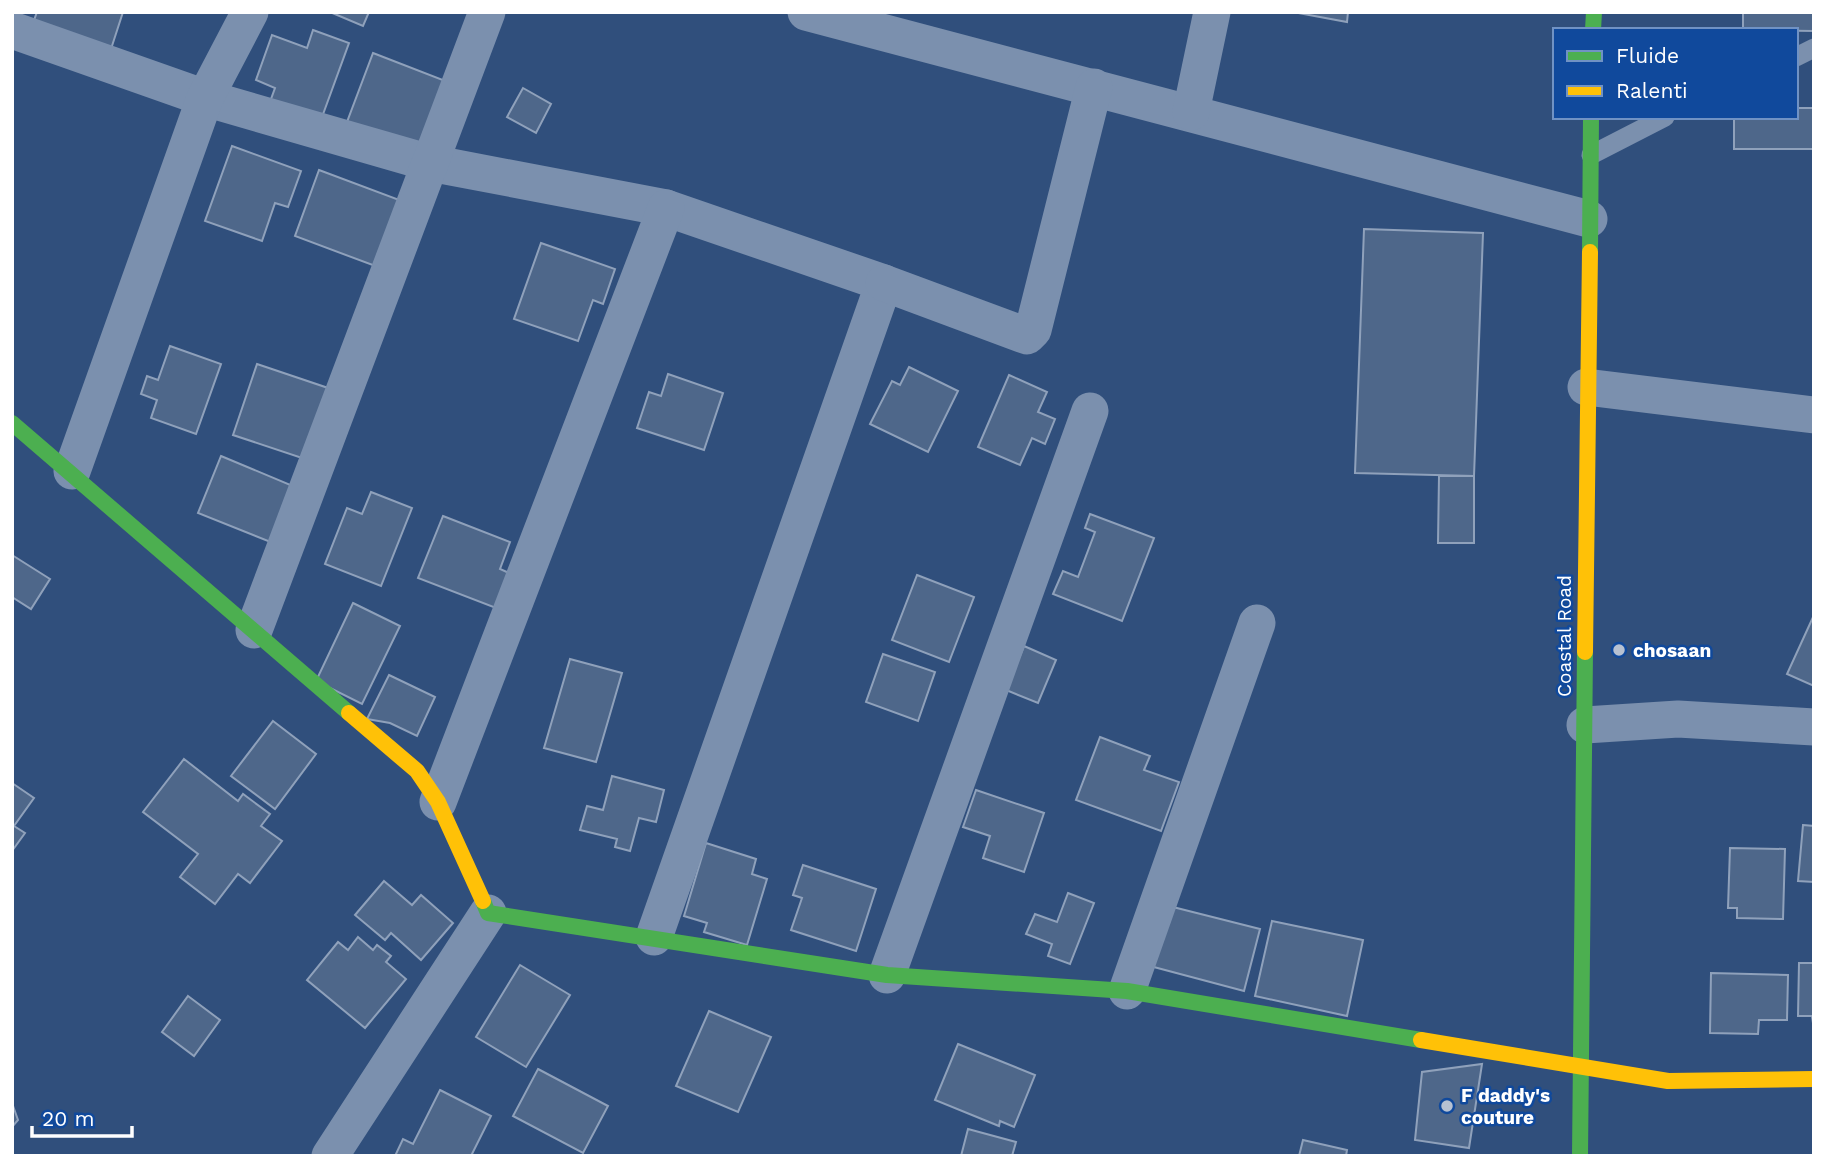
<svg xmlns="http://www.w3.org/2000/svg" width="1826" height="1168" font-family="'Work Sans',sans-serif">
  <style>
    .building { fill: #4e678a; stroke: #8fa1bb; stroke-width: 2 }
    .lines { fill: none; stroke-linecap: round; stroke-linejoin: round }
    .lane { stroke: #7b90ae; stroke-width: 19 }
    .street { stroke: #7b90ae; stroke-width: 37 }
    .fast { stroke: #4caf50; stroke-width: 16 }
    .slow { stroke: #ffc107; stroke-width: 16 }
    .poi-dot { fill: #b7c1d1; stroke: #10499c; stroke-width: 2.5 }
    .labels { text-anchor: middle; stroke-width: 5; stroke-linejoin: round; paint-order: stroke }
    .street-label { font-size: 19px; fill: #fff; stroke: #10499c }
    .poi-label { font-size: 19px; font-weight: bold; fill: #fff; stroke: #10499c; text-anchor: start }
  </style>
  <rect width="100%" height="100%" fill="#304f7c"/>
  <!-- building -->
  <g class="building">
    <polygon points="37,12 123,12 111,49 33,23"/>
    <polygon points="330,12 369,12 363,26"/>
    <polygon points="1293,12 1348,12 1347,22"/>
    <polygon points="1743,12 1814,12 1814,31 1743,30"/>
    <polygon points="313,30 349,43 318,128 267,110 275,88 256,80 272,35 307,48"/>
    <polygon points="373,53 448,82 421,151 347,122"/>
    <polygon points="523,88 551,104 536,133 507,117"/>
    <polygon points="1796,108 1814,108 1814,149 1734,149 1734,117 1796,117"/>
    <polygon points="232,146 301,171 288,207 275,203 262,241 205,221"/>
    <polygon points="319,170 402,201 378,267 295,236"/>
    <polygon points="1364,229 1483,233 1474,476 1355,473"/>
    <polygon points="541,243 615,269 603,304 593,300 578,341 514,319"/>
    <polygon points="170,346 221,364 196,434 151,418 157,400 141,394 147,376 158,380"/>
    <polygon points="257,364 334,390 311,461 233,435"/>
    <polygon points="909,367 958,391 928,452 870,424 892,381 900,385"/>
    <polygon points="668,374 723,393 704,450 637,428 649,392 661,396"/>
    <polygon points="1009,375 1047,392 1038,412 1055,419 1045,444 1032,438 1020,465 978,447"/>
    <polygon points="221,456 300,489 278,545 198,513"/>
    <polygon points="1439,476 1474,476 1474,543 1438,543"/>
    <polygon points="371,492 412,508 381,586 325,564 347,508 362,514"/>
    <polygon points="1090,514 1154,538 1122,621 1053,594 1063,571 1078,577 1095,532 1085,528"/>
    <polygon points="443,516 510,542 500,569 509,573 496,608 418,578"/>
    <polygon points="12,555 50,579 31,609 12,597"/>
    <polygon points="917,575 974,597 949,662 892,640"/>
    <polygon points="353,603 400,626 362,704 316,681"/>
    <polygon points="1814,615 1814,686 1787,674"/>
    <polygon points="1024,646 1056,660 1038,703 1006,690"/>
    <polygon points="883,654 935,672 918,721 866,702"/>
    <polygon points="570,659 622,673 596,762 544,748"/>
    <polygon points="389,675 435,697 417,736 390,723 367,719"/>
    <polygon points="273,721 316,754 275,809 231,776"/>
    <polygon points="1100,737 1150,756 1144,770 1179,782 1161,831 1076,800"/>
    <polygon points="184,759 238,801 243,794 270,814 261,826 282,841 250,883 238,874 215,904 180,877 198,854 143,812"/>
    <polygon points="612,776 664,790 656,822 639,818 630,851 615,847 617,839 580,830 587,806 603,810"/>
    <polygon points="12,783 34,798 14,826 25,833 12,851"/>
    <polygon points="976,790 1044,813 1024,872 983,858 990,836 963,827"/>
    <polygon points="1803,825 1814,826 1814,882 1798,881"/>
    <polygon points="706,843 756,859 752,874 767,879 747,945 704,932 707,923 684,916"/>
    <polygon points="1730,848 1785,849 1783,919 1737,918 1737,908 1728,908"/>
    <polygon points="803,865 876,889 856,951 791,930 802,898 793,895"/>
    <polygon points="384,881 412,905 421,895 453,923 421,960 391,933 385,940 355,915"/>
    <polygon points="1068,893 1094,903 1070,964 1048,956 1052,944 1026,934 1035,914 1057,922"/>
    <polygon points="1165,905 1260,929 1244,991 1150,966"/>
    <polygon points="1272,921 1363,940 1347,1016 1255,996"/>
    <polygon points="358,937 373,950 377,945 391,956 386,962 406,979 365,1028 307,980 338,942 348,950"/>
    <polygon points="1799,963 1814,963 1814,1030 1812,1016 1798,1016"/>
    <polygon points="520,965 570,995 526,1067 476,1037"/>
    <polygon points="1711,973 1788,975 1787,1020 1759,1020 1758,1034 1710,1033"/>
    <polygon points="188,996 220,1020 194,1056 162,1032"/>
    <polygon points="709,1011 771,1037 738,1112 676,1086"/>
    <polygon points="958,1044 1035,1075 1014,1127 1000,1121 999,1126 935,1100"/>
    <polygon points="1482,1064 1469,1148 1415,1140 1422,1072"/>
    <polygon points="538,1069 608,1106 583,1153 513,1116"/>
    <polygon points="440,1090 491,1116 471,1156 395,1156 403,1139 413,1144"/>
    <polygon points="12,1103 18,1120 12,1127"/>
    <polygon points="968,1129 1016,1142 1012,1156 961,1156"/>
    <polygon points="1303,1140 1347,1150 1346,1156 1299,1156"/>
  </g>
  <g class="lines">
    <!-- lane -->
    <g class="lane">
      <polyline points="1796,57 1814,48"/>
      <polyline points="1591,155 1665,117"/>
    </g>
    <!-- street -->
    <g class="street">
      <polyline points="806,12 1589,219"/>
      <polyline points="12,30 205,98 430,163 666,208 884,283 654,937"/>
      <polyline points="1191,112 1212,12"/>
      <polyline points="884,283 1027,336 1033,330 1094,87"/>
      <polyline points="1586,387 1814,415"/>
      <polyline points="72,471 205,98 250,12"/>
      <polyline points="254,630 487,12"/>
      <polyline points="1585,725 1678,719 1814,727"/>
      <polyline points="438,802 666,208"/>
      <polyline points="887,975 1090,411"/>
      <polyline points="1127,991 1257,623"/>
      <polyline points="330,1156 488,913"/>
    </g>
    <!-- fast -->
    <g class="fast">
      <polyline points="1593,30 1594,12"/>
      <polyline points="1590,252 1591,117"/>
      <polyline points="12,423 349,713"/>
      <polyline points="483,901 488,913 887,975 1127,991 1421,1040"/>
      <polyline points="1580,1156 1585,652"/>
    </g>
    <!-- slow -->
    <g class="slow">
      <polyline points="1585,652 1590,252"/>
      <polyline points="349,713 417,771 438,802 483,901"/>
      <polyline points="1421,1040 1668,1081 1814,1079"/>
    </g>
  </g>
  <!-- markers -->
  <g class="poi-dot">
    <circle cx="1619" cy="650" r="7"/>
    <circle cx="1447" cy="1106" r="7"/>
  </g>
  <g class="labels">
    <!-- street labels -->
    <g class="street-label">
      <text transform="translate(1564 636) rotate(-90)" y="7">Coastal Road</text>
    </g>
    <!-- poi labels -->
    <g class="poi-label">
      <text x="1633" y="657">chosaan</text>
      <text x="1461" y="1102">F daddy's<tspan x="1461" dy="22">couture</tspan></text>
    </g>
  </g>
  <!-- border -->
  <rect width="1826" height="1168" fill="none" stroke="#ffffff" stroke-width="28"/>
  <!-- legend -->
  <rect x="1553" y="28" width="245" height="91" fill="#10499c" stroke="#7092c4" stroke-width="2"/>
  <rect x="1567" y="51" width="35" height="10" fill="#4caf50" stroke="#7092c4" stroke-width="2"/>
  <text x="1616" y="63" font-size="21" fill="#ffffff">Fluide</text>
  <rect x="1567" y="86" width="35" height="10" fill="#ffc107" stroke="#7092c4" stroke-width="2"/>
  <text x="1616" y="98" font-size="21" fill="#ffffff">Ralenti</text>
  <!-- scale -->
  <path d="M32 1126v10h100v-10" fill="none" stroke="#ffffff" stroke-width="3.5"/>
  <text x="42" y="1126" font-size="21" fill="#ffffff" stroke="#10499c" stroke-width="5" paint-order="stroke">20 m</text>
</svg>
